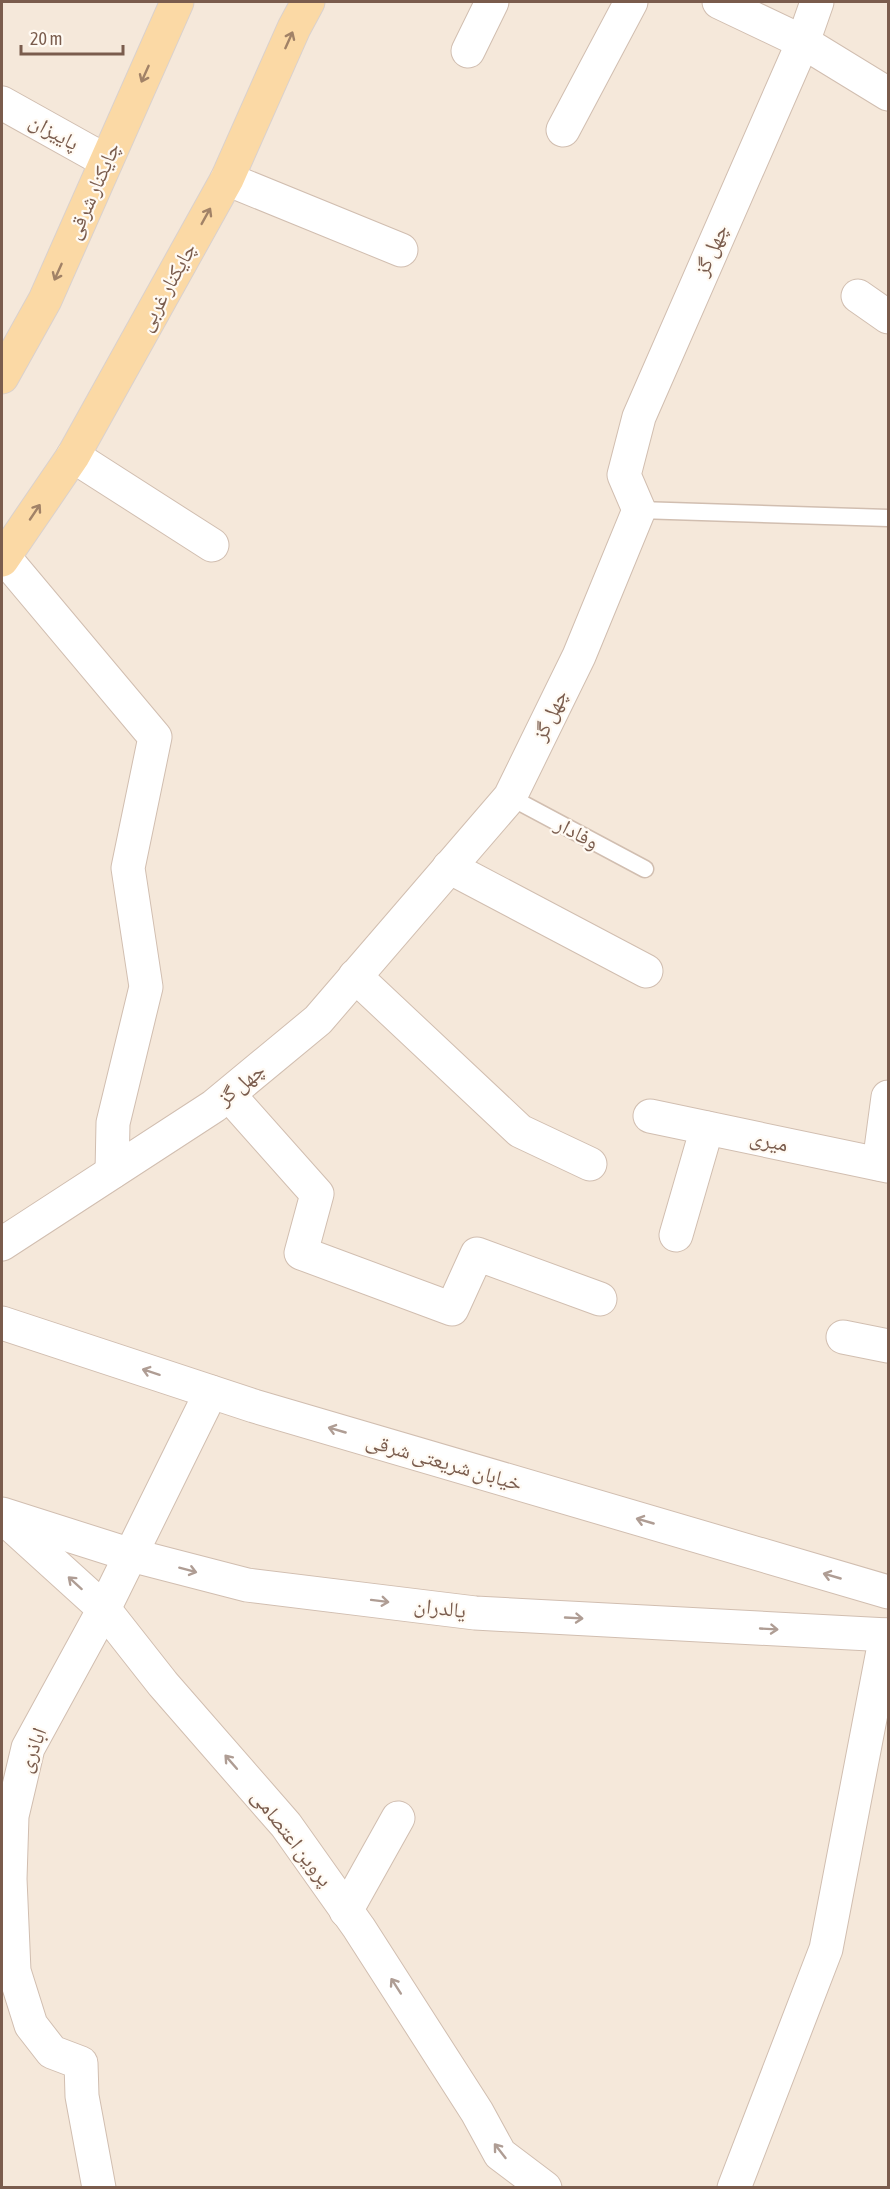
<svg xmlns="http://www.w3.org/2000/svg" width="890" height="2189" font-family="'Asap Condensed','Noto Naskh Arabic',sans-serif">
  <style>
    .residential { fill: #f5e8da }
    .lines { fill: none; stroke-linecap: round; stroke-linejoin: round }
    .service-casing { stroke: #d1beb0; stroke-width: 19 }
    .minor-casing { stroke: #d1beb0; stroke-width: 35 }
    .tertiary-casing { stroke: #d1beb0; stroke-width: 35 }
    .primary-casing { stroke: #dad1cd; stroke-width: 35 }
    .service { stroke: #fff; stroke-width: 16 }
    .minor { stroke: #fff; stroke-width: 33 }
    .tertiary { stroke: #fff; stroke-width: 33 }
    .primary { stroke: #fbd9a5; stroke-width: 33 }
    .oneway { stroke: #a18267 }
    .oneway2 { stroke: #af9d94 }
    .labels { text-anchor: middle; stroke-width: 4.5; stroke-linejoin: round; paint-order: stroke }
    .street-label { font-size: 21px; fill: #7a5c4d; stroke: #fffaf3 }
  </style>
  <rect width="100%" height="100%" fill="#fdf6ec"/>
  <!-- residential -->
  <rect class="residential" x="2" y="2" width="886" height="2185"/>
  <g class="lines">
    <defs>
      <g id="service">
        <polyline points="639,510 888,518"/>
        <polyline points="510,797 645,869"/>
      </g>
      <g id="minor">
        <polyline points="719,2 803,42 888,94"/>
        <polyline points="468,51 492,2"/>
        <polyline points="2,103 106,161"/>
        <polyline points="563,130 631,2"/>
        <polyline points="227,179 401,250"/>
        <polyline points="858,296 888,317"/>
        <polyline points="73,456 212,545"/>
        <polyline points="4,557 155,737 128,868 146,987 113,1123 112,1172"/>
        <polyline points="449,867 646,971"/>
        <polyline points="355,976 520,1131 590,1164"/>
        <polyline points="229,1095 317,1194 301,1253 452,1309 477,1254 600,1299"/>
        <polyline points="650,1116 888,1166"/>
        <polyline points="879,1164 888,1097"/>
        <polyline points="676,1235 707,1128"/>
        <polyline points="2,1244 214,1106 318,1020 510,797 579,656 639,510 624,475 639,417 803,42 817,2"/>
        <polyline points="843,1337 888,1346"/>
        <polyline points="2,1514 131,1555 247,1585 475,1613 888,1635"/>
        <polyline points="7,1521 104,1609 163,1684 286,1825 359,1928 477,2112 500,2154 545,2188"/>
        <polyline points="346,1911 398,1818"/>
        <polyline points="99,2188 82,2096 81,2063 52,2052 31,2025 14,1971 10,1879 12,1816 28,1748 104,1609 211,1392"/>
        <polyline points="734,2188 826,1949 886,1635"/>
      </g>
      <polyline id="tertiary" points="2,1323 254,1406 888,1592"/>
      <g id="primary">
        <polyline points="2,377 45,300 177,2"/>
        <polyline points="2,560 73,456 227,179 294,28 308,2"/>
      </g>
    </defs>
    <!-- service casing -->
    <use href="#service" class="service-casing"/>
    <!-- minor casing -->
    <use href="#minor" class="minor-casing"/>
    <!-- tertiary casing -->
    <use href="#tertiary" class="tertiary-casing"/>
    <!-- primary casing -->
    <use href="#primary" class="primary-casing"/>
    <!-- service -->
    <use href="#service" class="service"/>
    <!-- minor -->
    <use href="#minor" class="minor"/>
    <!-- tertiary -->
    <use href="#tertiary" class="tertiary"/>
    <!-- primary -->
    <use href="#primary" class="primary"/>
  </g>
  <!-- one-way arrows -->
  <defs><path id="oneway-shaft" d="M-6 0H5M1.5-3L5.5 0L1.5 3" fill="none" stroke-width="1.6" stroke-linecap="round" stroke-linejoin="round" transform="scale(1.5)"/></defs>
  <g class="oneway">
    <use href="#oneway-shaft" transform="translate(289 40) rotate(-66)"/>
    <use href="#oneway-shaft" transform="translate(145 74) rotate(114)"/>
    <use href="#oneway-shaft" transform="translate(206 216) rotate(-61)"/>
    <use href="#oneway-shaft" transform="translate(58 272) rotate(114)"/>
    <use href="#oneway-shaft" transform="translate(35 512) rotate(-56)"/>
  </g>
  <g class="oneway2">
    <use href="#oneway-shaft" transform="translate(151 1372) rotate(-162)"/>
    <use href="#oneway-shaft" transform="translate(337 1430) rotate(-164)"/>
    <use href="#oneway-shaft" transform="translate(645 1521) rotate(-164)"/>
    <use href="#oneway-shaft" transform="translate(188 1570) rotate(15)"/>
    <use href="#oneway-shaft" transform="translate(832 1576) rotate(-164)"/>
    <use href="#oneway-shaft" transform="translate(75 1583) rotate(-138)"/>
    <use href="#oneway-shaft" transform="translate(380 1601) rotate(7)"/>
    <use href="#oneway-shaft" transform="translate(574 1618) rotate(3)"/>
    <use href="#oneway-shaft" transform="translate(769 1629) rotate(3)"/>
    <use href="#oneway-shaft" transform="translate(231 1762) rotate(-131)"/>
    <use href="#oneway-shaft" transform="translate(396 1986) rotate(-123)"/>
    <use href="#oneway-shaft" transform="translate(500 2151) rotate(-128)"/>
  </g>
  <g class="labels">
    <!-- street labels -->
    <g class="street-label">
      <text transform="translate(54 132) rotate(29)" y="7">پاییزان</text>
      <text transform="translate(93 191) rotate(-66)" y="7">چایکنار شرقی</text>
      <text transform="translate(711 250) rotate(-66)" y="7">چهل گز</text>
      <text transform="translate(167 287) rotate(-61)" y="7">چایکنار غربی</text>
      <text transform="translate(550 715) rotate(-64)" y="7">چهل گز</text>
      <text transform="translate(577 833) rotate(28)" y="7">وفادار</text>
      <text transform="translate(241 1084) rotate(-39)" y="7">چهل گز</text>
      <text transform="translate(769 1141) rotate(12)" y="7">میری</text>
      <text transform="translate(444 1462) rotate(16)" y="7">خیابان شریعتی شرقی</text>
      <text transform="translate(440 1608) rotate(7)" y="7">یالدران</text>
      <text transform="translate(32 1750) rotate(-69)" y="7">اباذری</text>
      <text transform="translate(292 1838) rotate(52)" y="7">پروین اعتصامی</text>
    </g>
  </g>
  <!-- border -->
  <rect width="890" height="2189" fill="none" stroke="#7a5c4d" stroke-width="6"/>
  <!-- scale -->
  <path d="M21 45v9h102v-9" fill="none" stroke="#7a5c4d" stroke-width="3"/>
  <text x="30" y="45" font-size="18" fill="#7a5c4d" stroke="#fffaf3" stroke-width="4.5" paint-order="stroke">20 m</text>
</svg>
